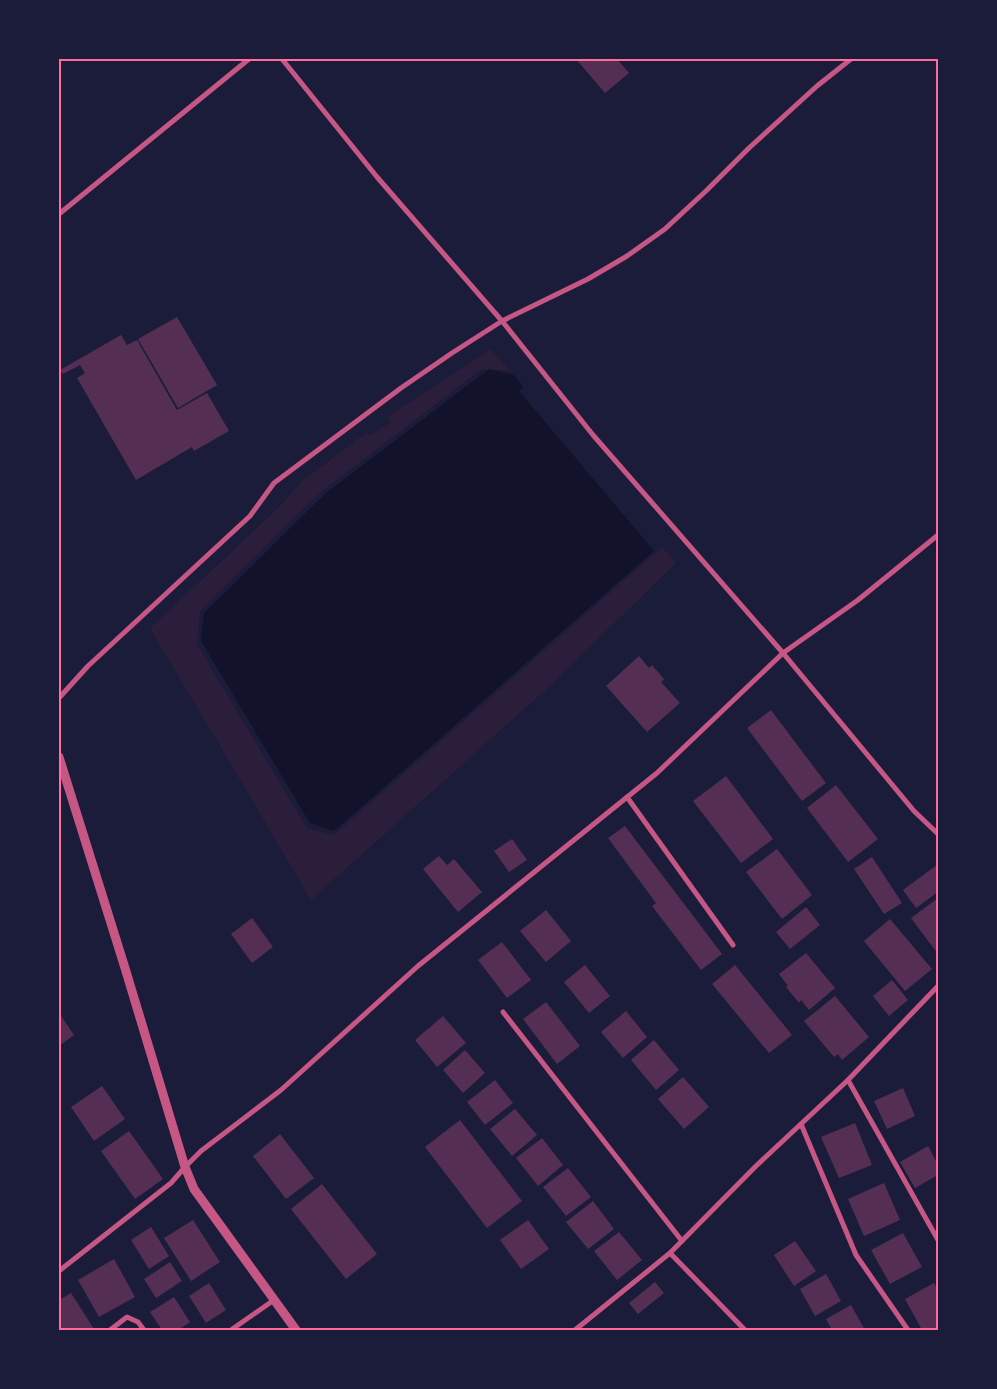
<svg xmlns="http://www.w3.org/2000/svg" width="997" height="1389" font-family="'Asap Condensed',sans-serif">
  <style>
    .green { fill: #2a1e3b }
    .water { fill: #12122b }
    .building { fill: #542f53 }
    .lines { fill: none; stroke-linecap: round; stroke-linejoin: round }
    .minor { stroke: #c65784; stroke-width: 5 }
    .tertiary { stroke: #c65784; stroke-width: 9 }
    .neatline { fill: none; stroke: #ff6b9d; stroke-width: 2 }
  </style>
  <rect width="100%" height="100%" fill="#1b1b3a"/>
  <!-- green -->
  <polygon class="green" points="491,349 511,371 482,369 321,492 200,611 197,644 307,828 334,835 662,547 676,563 550,686 311,900 150,628 278,508 302,481 367,432 370,435 391,422 387,417"/>
  <!-- water -->
  <polygon class="water" points="489,369 514,375 523,387 519,391 654,551 334,831 310,823 201,641 204,613 325,494"/>
  <!-- building -->
  <g class="building">
    <polygon points="576,59 617,59 629,73 605,93"/>
    <polygon points="177,317 217,385 178,408 138,339"/>
    <polygon points="121,335 127,345 137,340 177,410 207,393 229,431 194,451 192,447 136,480 77,378 85,373 80,365 63,374 60,370"/>
    <polygon points="639,656 649,668 652,665 664,679 661,682 680,703 647,732 606,686"/>
    <polygon points="771,710 826,783 802,801 747,728"/>
    <polygon points="726,776 773,839 741,863 693,801"/>
    <polygon points="836,785 878,839 848,862 807,808"/>
    <polygon points="625,826 722,954 701,970 652,906 656,903 608,838"/>
    <polygon points="512,839 527,860 509,872 494,851"/>
    <polygon points="777,849 812,895 782,919 746,872"/>
    <polygon points="439,856 447,865 454,859 482,892 458,912 423,869"/>
    <polygon points="872,857 902,903 884,914 854,869"/>
    <polygon points="938,864 938,892 916,908 903,890"/>
    <polygon points="938,898 938,954 911,918"/>
    <polygon points="806,907 820,925 790,949 776,932"/>
    <polygon points="546,910 571,941 546,962 520,931"/>
    <polygon points="252,918 273,947 252,963 231,934"/>
    <polygon points="890,919 932,969 905,991 864,941"/>
    <polygon points="502,942 531,980 507,998 478,960"/>
    <polygon points="806,953 835,988 809,1010 801,1000 799,1003 786,987 788,986 779,974"/>
    <polygon points="585,965 610,996 589,1013 564,982"/>
    <polygon points="735,965 792,1035 769,1053 712,984"/>
    <polygon points="892,980 908,1000 889,1016 873,996"/>
    <polygon points="835,996 869,1037 842,1060 838,1054 834,1057 804,1021"/>
    <polygon points="546,1002 580,1046 557,1064 523,1019"/>
    <polygon points="626,1011 647,1037 623,1058 601,1032"/>
    <polygon points="59,1013 74,1035 59,1046"/>
    <polygon points="443,1016 466,1043 437,1067 415,1040"/>
    <polygon points="654,1040 679,1070 656,1090 631,1060"/>
    <polygon points="465,1050 485,1073 463,1093 443,1070"/>
    <polygon points="683,1077 709,1107 684,1129 658,1099"/>
    <polygon points="495,1080 513,1103 485,1125 467,1102"/>
    <polygon points="102,1086 125,1119 94,1141 71,1107"/>
    <polygon points="903,1088 915,1116 887,1129 874,1101"/>
    <polygon points="515,1109 537,1135 512,1156 490,1129"/>
    <polygon points="460,1120 522,1201 487,1228 425,1147"/>
    <polygon points="855,1123 872,1165 839,1178 821,1137"/>
    <polygon points="129,1131 163,1179 135,1199 101,1151"/>
    <polygon points="280,1134 314,1178 286,1199 253,1156"/>
    <polygon points="542,1138 563,1165 538,1186 516,1158"/>
    <polygon points="928,1146 938,1165 938,1175 915,1188 900,1162"/>
    <polygon points="568,1168 591,1197 566,1216 543,1187"/>
    <polygon points="884,1183 900,1220 864,1236 848,1199"/>
    <polygon points="322,1184 377,1254 346,1279 291,1209"/>
    <polygon points="593,1201 614,1229 588,1249 566,1222"/>
    <polygon points="193,1220 220,1262 191,1281 164,1238"/>
    <polygon points="528,1220 549,1249 521,1269 500,1240"/>
    <polygon points="151,1227 169,1256 149,1269 131,1240"/>
    <polygon points="619,1232 642,1260 617,1280 594,1251"/>
    <polygon points="903,1233 922,1267 890,1284 871,1250"/>
    <polygon points="795,1241 816,1271 794,1286 774,1255"/>
    <polygon points="114,1259 135,1297 99,1317 78,1280"/>
    <polygon points="170,1262 182,1281 156,1298 144,1279"/>
    <polygon points="826,1274 841,1301 815,1316 800,1289"/>
    <polygon points="655,1282 664,1293 638,1314 629,1303"/>
    <polygon points="209,1283 226,1310 206,1323 189,1296"/>
    <polygon points="934,1283 938,1291 938,1328 935,1330 922,1330 905,1299"/>
    <polygon points="71,1293 94,1329 92,1330 59,1330 59,1300"/>
    <polygon points="174,1297 190,1322 178,1330 162,1330 150,1312"/>
    <polygon points="851,1305 865,1330 832,1330 826,1319"/>
  </g>
  <g class="lines">
    <!-- minor -->
    <g class="minor">
      <polyline points="282,59 377,177 502,321 593,435 783,653 914,811 938,834"/>
      <polyline points="59,214 249,59"/>
      <polyline points="59,698 88,666 250,516 274,483 401,388 452,353 502,321 588,279 627,256 665,229 707,190 749,148 817,86 851,59"/>
      <polyline points="627,797 733,945"/>
      <polyline points="503,1012 682,1241"/>
      <polyline points="848,1080 938,1240"/>
      <polyline points="801,1124 856,1255 908,1330"/>
      <polyline points="670,1253 745,1330"/>
      <polyline points="59,1271 171,1183 185,1167 201,1151 281,1090 418,966 657,773 783,653 858,600 938,535"/>
      <polyline points="110,1330 127,1317 138,1322 144,1330"/>
      <polyline points="231,1330 274,1300"/>
      <polyline points="575,1330 670,1253 756,1166 848,1080 938,986"/>
    </g>
    <!-- tertiary -->
    <polyline class="tertiary" points="59,757 125,968 185,1167 194,1189 296,1330"/>
  </g>
  <!-- border -->
  <rect width="997" height="1389" fill="none" stroke="#1b1b3a" stroke-width="120"/>
  <rect x="60" y="60" width="877" height="1269" class="neatline"/>
</svg>
